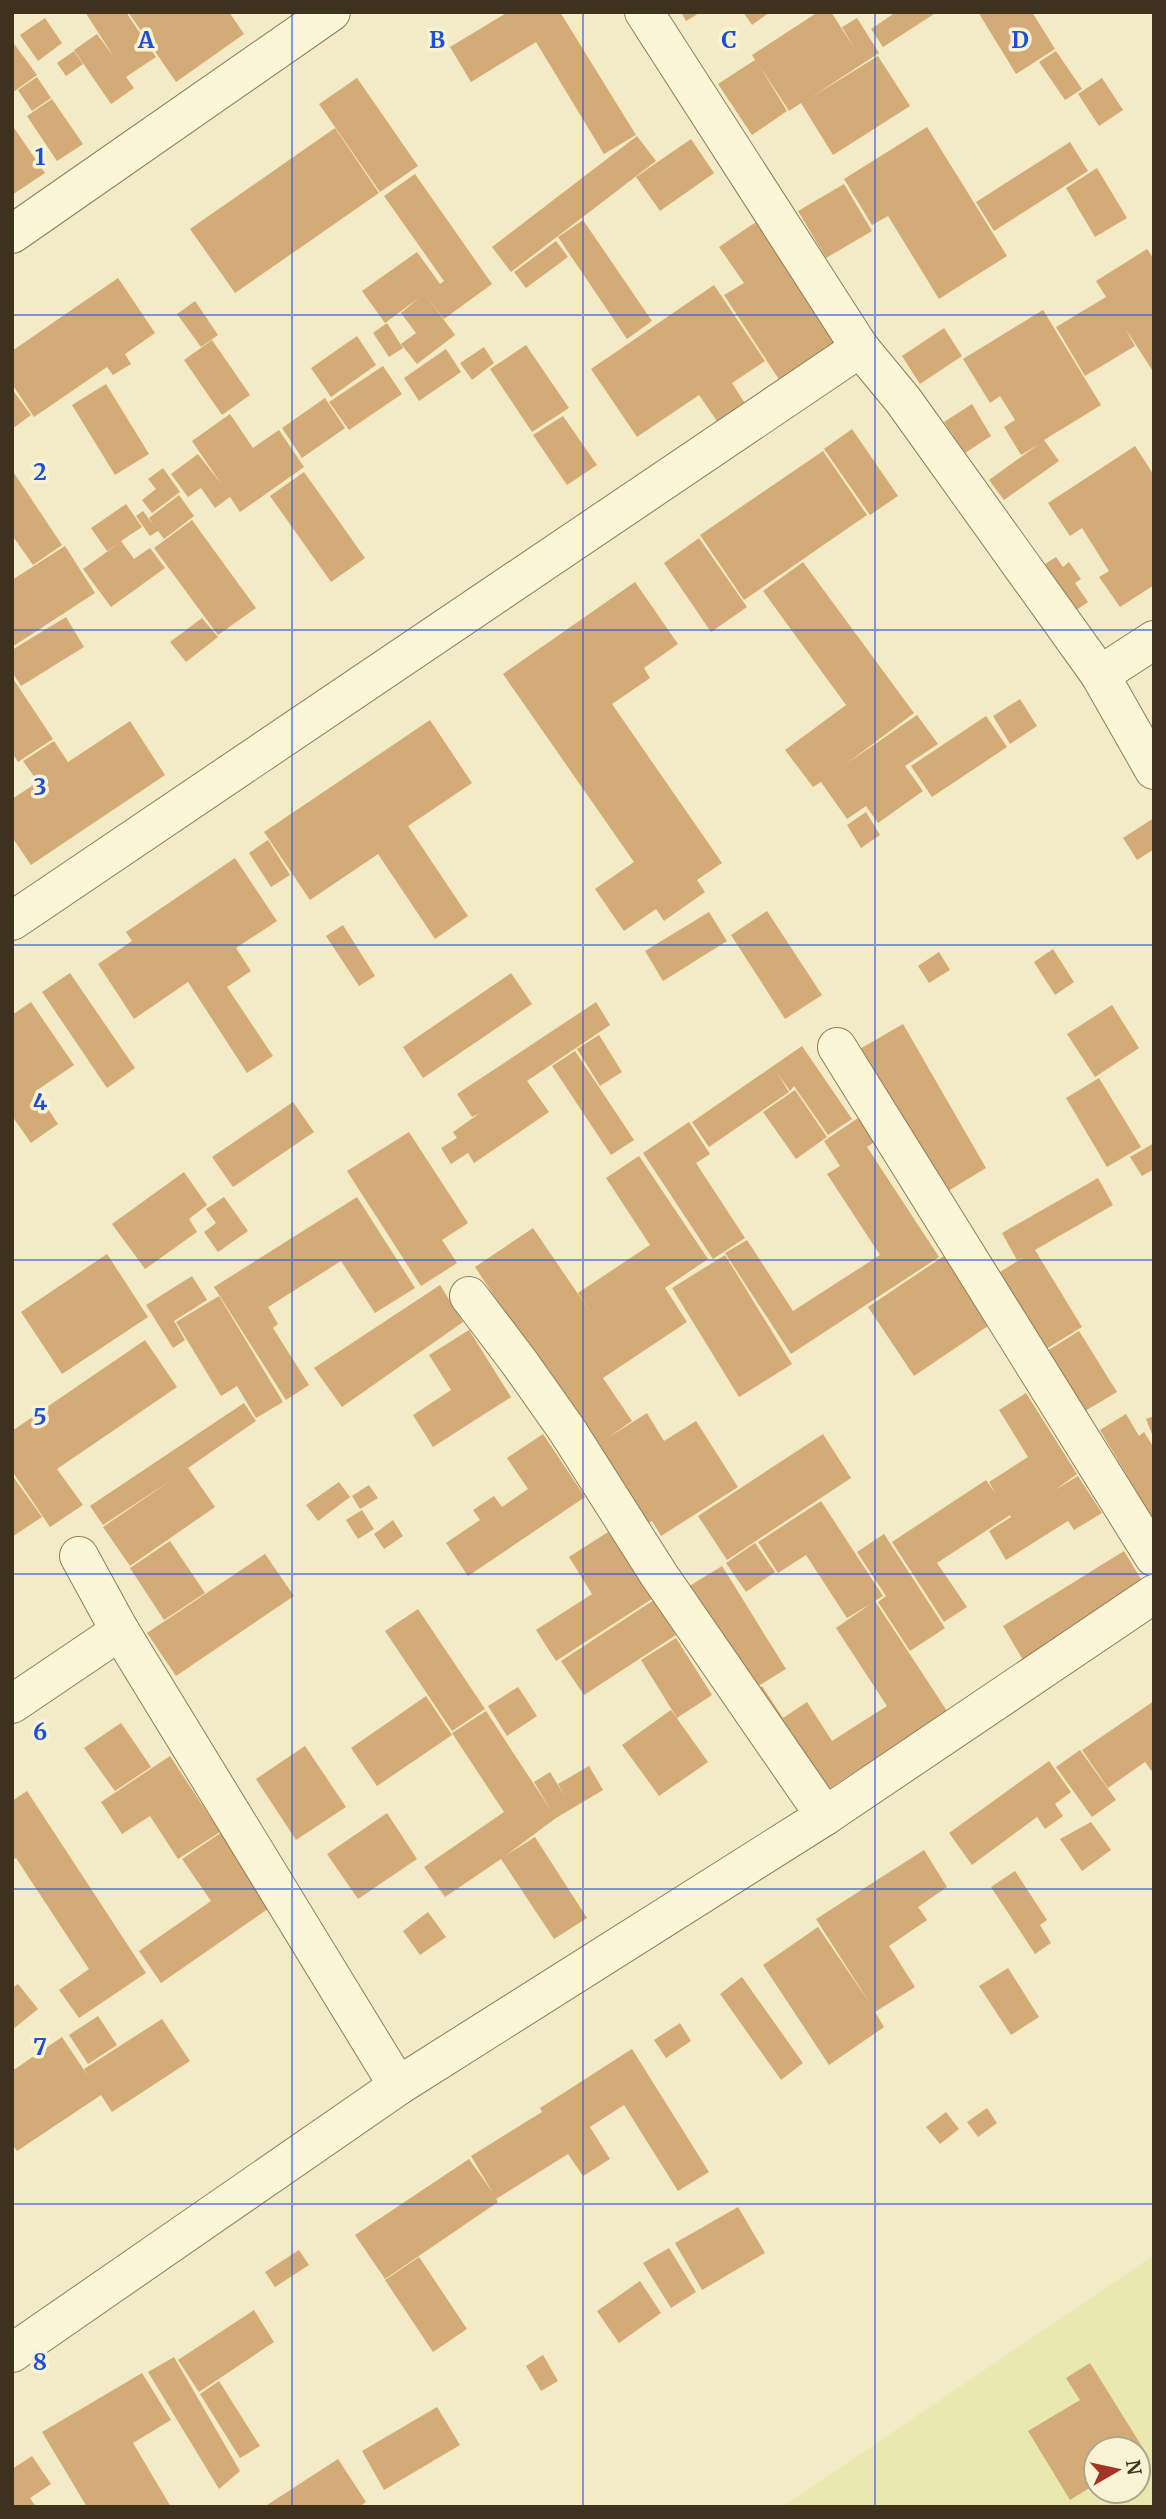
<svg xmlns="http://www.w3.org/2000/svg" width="1166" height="2519" font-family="Merriweather,serif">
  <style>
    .farmland { fill: #e9e8b1; fill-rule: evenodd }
    .building { fill: #d4ab77 }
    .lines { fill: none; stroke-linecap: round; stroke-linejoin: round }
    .street-casing { stroke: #8f7d59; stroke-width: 40 }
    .street { stroke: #fcf6d9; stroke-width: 38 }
    .grid { fill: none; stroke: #1d4ed8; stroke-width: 2; stroke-opacity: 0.55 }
    .grid-label { font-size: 23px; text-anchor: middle; font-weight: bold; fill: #1d4ed8; stroke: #f9f3d5; stroke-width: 7; stroke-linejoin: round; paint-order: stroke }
  </style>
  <rect width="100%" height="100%" fill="#f2ebc5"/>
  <!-- farmland -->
  <path class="farmland" d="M1154,2255V2507H782ZM1096,2449H1138V2491H1096Z"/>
  <!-- building -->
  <g class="building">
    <polygon points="85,12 126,12 156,57 126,77 134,88 111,104 74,50 97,34 114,57"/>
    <polygon points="128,12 229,12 244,34 176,82"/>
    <polygon points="508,12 560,12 636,135 604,154 536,42 471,82 450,47"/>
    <polygon points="681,12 701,12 686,21"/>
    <polygon points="743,12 770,12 752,25"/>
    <polygon points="818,12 831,12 855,49 842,27 857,18 879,53 810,98 878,56 910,106 833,155 801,103 789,111 759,65 787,111 752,135 718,84 755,60 752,55"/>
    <polygon points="896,12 937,12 883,47 871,29"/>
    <polygon points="978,12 1032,12 1055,49 1016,74"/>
    <polygon points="45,18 62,43 38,61 20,35"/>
    <polygon points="12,41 37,75 12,93"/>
    <polygon points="74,51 83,64 66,76 57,63"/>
    <polygon points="1056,51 1082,89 1065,100 1039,62"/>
    <polygon points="37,77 51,98 32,111 18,90"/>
    <polygon points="357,78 418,166 380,192 319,104"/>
    <polygon points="1102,78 1123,110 1099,126 1078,94"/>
    <polygon points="52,99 83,144 57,161 27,116"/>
    <polygon points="12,125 45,173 12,195"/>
    <polygon points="927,127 1007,256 939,299 888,216 872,225 844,179"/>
    <polygon points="335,128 379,193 235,293 190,229"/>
    <polygon points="637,136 656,161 511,272 492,247"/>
    <polygon points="691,139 714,173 660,211 636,177"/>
    <polygon points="1070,142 1088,171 994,231 976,202"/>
    <polygon points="1097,168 1127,218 1095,237 1066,188"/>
    <polygon points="415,174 492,284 444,319 425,294 455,335 417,364 401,344 416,333 401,313 420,297 385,323 362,291 417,252 440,284 444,281 384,196"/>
    <polygon points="844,184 872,231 826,258 798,211"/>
    <polygon points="583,220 652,321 627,339 558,237"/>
    <polygon points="756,222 839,347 782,384 724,295 744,283 719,247"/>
    <polygon points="556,241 568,257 526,288 514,272"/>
    <polygon points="1147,249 1154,259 1154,373 1125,328 1135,346 1085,376 1056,327 1106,297 1096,281"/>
    <polygon points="118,278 155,333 125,354 131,364 113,375 107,367 34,417 12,384 12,351"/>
    <polygon points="714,285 765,361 732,383 748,408 721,427 699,395 637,437 591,369"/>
    <polygon points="195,301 218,335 201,347 177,314"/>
    <polygon points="1043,310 1101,405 1044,440 1059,461 1004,500 989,480 1039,444 1021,455 1004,427 1015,420 1000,396 990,403 963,359"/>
    <polygon points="387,323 403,348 389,357 373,333"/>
    <polygon points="944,328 962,356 920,384 902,356"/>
    <polygon points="357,336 376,365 331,397 311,368"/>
    <polygon points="212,340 250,395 222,415 184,360"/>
    <polygon points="526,345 569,408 532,432 490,369"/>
    <polygon points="484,347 494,363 472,380 460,363"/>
    <polygon points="446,349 461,372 419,401 404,378"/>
    <polygon points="383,366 402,394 349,430 329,402"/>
    <polygon points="106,384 149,454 115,475 72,405"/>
    <polygon points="12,389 31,415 12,429"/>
    <polygon points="325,398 345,428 302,458 282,428"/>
    <polygon points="972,404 991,436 965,453 944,422"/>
    <polygon points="230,414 253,448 279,430 304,467 240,512 230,497 215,508 201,488 188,497 171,474 198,454 222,485 192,441"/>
    <polygon points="563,416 597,465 567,485 533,435"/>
    <polygon points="852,429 898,496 870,515 824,449"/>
    <polygon points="1135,446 1154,475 1154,585 1120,607 1099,577 1109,571 1082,528 1070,536 1048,503"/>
    <polygon points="823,451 867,515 744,600 700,535"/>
    <polygon points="163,468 180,492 152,513 142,500 156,489 148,479"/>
    <polygon points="12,470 62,545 33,565 12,535"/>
    <polygon points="304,472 365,558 331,582 270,496"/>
    <polygon points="179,495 194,516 164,539 158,531 150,536 136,516 143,511 154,526 149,518"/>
    <polygon points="126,504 142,527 121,541 134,559 150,548 165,568 111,607 83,569 119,543 107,551 91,528"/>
    <polygon points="192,520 256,608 218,635 154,548"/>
    <polygon points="699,538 747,607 711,632 664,563"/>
    <polygon points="65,546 95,593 12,647 12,580"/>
    <polygon points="1056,557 1063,567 1069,562 1081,579 1075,583 1088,602 1069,615 1037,569"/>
    <polygon points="803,562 914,713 846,764 917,715 938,744 905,766 923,791 878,823 866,806 847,819 821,782 813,787 785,750 846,705 763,591"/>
    <polygon points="635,582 678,644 644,668 650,678 612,704 722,863 697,880 705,892 664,921 656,909 624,931 595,889 634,862 503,674"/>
    <polygon points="66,617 84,647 21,686 12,672 12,650"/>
    <polygon points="202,618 218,637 186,662 170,642"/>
    <polygon points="12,677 53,739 18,762 12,753"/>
    <polygon points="1020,699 1037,726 1010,744 993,716"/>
    <polygon points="986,716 1007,747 932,797 911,766"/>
    <polygon points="430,720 472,783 408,826 468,916 435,939 378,854 310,900 264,832"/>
    <polygon points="130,721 165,775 31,865 12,837 12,799 38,782 23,761 54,741 68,762"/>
    <polygon points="866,812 880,835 861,848 847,825"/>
    <polygon points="1154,818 1154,849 1137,860 1123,838"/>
    <polygon points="268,840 290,875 271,887 249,853"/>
    <polygon points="235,858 277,921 236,948 251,971 227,987 273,1056 247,1073 188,982 134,1019 98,964 132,941 126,932"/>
    <polygon points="767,911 822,995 785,1019 731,935"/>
    <polygon points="709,912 727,941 663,981 645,951"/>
    <polygon points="343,925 375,976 359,986 326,936"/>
    <polygon points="1053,949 1074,982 1055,995 1034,962"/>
    <polygon points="939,952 950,970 929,983 918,966"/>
    <polygon points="70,973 135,1068 107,1088 42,992"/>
    <polygon points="511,973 532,1004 423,1078 403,1047"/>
    <polygon points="31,1002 74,1065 36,1091 58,1124 31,1143 12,1116 12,1015"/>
    <polygon points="596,1002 610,1025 527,1081 549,1112 474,1163 468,1153 451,1164 441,1148 457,1138 453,1132 480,1113 472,1117 457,1094"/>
    <polygon points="1112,1005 1139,1048 1095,1077 1067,1034"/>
    <polygon points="903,1024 986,1168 943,1194 858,1050"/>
    <polygon points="599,1035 622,1072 600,1086 577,1049"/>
    <polygon points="802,1046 852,1119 828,1135 794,1086 790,1091 776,1071 789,1092 709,1147 692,1122"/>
    <polygon points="575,1051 634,1140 611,1155 552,1066"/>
    <polygon points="1099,1078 1141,1147 1107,1167 1066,1098"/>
    <polygon points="795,1090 827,1137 796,1159 763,1112"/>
    <polygon points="293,1102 314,1132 233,1187 212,1157"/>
    <polygon points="858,1118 874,1142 867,1147 939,1257 791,1354 725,1253 747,1240 793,1311 880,1255 827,1174 840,1166 824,1141"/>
    <polygon points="689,1122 710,1154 696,1163 745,1238 713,1259 643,1153"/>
    <polygon points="409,1132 468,1223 442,1240 457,1263 421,1286 347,1171"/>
    <polygon points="1154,1143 1154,1169 1142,1176 1130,1157"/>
    <polygon points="639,1156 708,1259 665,1288 687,1322 603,1378 632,1421 606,1439 647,1413 664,1441 696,1421 738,1487 661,1536 652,1521 645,1525 475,1267 533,1228 591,1313 578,1293 650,1245 606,1178"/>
    <polygon points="184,1172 207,1205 189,1219 197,1232 145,1269 112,1224"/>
    <polygon points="1098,1178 1113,1205 1035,1250 1082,1327 1046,1349 1000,1272 1024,1257 1017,1260 1002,1233"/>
    <polygon points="224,1197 248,1231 218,1252 204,1232 216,1223 206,1209"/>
    <polygon points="357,1197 415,1288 375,1313 341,1261 268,1307 278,1324 273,1328 309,1385 286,1400 214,1287"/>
    <polygon points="107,1254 148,1317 62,1374 21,1312"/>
    <polygon points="725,1255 792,1364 739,1397 672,1288"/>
    <polygon points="944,1256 991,1324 914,1376 868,1307"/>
    <polygon points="192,1276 207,1300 174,1321 185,1340 173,1348 146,1305"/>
    <polygon points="440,1285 463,1322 342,1407 314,1368"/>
    <polygon points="219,1296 283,1402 256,1418 237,1386 221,1396 176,1322"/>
    <polygon points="469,1330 511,1397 433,1447 413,1415 451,1390 429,1355"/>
    <polygon points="1079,1331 1117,1392 1085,1411 1047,1351"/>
    <polygon points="145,1340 177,1387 57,1469 83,1505 50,1527 12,1471 12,1431"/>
    <polygon points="1026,1393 1077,1474 1055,1490 1078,1476 1102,1513 1074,1530 1068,1521 1006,1560 989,1531 1011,1517 1010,1515 937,1563 967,1607 944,1622 892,1542 986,1480 996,1494 989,1482 1028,1457 999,1410"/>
    <polygon points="244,1403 256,1421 188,1468 215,1507 130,1566 103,1527 173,1479 103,1525 90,1506"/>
    <polygon points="1126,1414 1139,1436 1144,1432 1154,1448 1154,1521 1100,1430"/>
    <polygon points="1154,1416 1154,1439 1146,1419"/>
    <polygon points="543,1434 585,1497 468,1576 446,1543 480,1520 473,1510 494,1496 502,1507 528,1489 507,1458"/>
    <polygon points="823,1434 851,1478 727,1560 698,1516"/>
    <polygon points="12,1475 42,1517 12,1537"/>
    <polygon points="339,1482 350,1497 318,1521 306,1505"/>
    <polygon points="369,1485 378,1498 360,1509 352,1496"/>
    <polygon points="821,1501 883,1596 875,1601 947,1711 815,1798 748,1695 762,1686 783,1718 807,1702 832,1741 887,1706 836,1628 872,1603 847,1618 806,1555 778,1573 758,1542"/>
    <polygon points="362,1510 374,1529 358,1539 346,1520"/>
    <polygon points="393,1520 403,1536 384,1549 374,1534"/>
    <polygon points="608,1532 652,1599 556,1661 536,1630 592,1594 569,1557"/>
    <polygon points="884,1534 945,1628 910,1651 878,1602 886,1596 857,1552"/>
    <polygon points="170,1541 205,1593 164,1620 130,1568"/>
    <polygon points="755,1543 775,1572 746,1592 726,1563"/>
    <polygon points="1124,1551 1147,1589 1026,1665 1003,1626"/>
    <polygon points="265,1554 294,1596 176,1676 147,1633"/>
    <polygon points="722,1566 786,1669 747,1693 683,1590"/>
    <polygon points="654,1600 676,1635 584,1695 561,1661"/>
    <polygon points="418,1609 485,1709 452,1731 385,1631"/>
    <polygon points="676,1638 712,1695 677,1718 641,1660"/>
    <polygon points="518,1687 537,1716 507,1736 488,1706"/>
    <polygon points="426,1696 452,1735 377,1786 351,1748"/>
    <polygon points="1154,1701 1154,1774 1145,1762 1108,1788 1082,1750"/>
    <polygon points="671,1710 708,1762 659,1796 622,1745"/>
    <polygon points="486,1711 552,1812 534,1782 550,1772 565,1797 558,1784 589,1766 603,1790 556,1818 505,1856 535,1837 587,1918 554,1939 501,1859 445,1897 424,1867 504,1812 452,1733"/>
    <polygon points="121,1723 151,1767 115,1791 84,1748"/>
    <polygon points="305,1746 346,1807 296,1840 256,1779"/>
    <polygon points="1080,1750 1116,1800 1092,1817 1056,1767"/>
    <polygon points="170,1756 220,1832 178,1859 150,1816 122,1834 101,1802"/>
    <polygon points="1049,1761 1071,1792 1055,1804 1063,1816 1045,1829 1037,1817 972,1865 949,1833"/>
    <polygon points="27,1791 146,1973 79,2018 59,1990 89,1969 16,1858 12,1860 12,1801"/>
    <polygon points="387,1813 417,1859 358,1899 327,1854"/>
    <polygon points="1091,1822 1111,1850 1082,1871 1060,1839"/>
    <polygon points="225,1830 275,1904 161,1983 139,1951 211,1901 182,1859"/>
    <polygon points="924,1850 947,1887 918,1907 927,1920 889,1946 915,1987 875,2012 884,2027 829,2065 763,1965 818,1927 871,2005 816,1919"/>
    <polygon points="1015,1871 1047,1920 1040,1925 1051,1943 1035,1954 991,1887"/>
    <polygon points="428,1912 446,1937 420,1955 403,1931"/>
    <polygon points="1008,1968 1039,2017 1011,2035 979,1986"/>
    <polygon points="742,1977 803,2063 781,2080 720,1994"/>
    <polygon points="18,1984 38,2009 12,2030 12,1988"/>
    <polygon points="98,2016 117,2045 88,2064 69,2035"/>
    <polygon points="162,2019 190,2061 112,2112 101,2095 17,2151 12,2144 12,2071 62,2037 88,2076 84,2069"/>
    <polygon points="680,2023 691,2041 666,2058 654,2040"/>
    <polygon points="632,2049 709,2172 678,2191 624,2105 590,2127 610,2159 583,2176 568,2154 496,2199 498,2202 385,2279 355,2235 469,2159 493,2193 471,2156 542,2112 540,2108"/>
    <polygon points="987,2108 997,2123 978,2137 967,2122"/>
    <polygon points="946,2112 959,2129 940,2144 926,2127"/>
    <polygon points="738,2207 765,2253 702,2290 675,2243"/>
    <polygon points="669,2248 696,2292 671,2308 643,2263"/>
    <polygon points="299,2250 309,2265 275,2287 265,2272"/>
    <polygon points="419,2257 467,2329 433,2352 385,2280"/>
    <polygon points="640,2281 661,2313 619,2343 597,2311"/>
    <polygon points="254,2310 274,2342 199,2392 178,2360"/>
    <polygon points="543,2355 558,2381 541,2391 526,2366"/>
    <polygon points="174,2357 240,2471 219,2489 148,2372"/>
    <polygon points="1090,2363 1146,2453 1138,2458 1138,2449 1096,2449 1096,2484 1070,2500 1028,2431 1080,2400 1066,2378"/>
    <polygon points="142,2373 171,2420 133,2443 171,2507 87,2507 42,2432"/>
    <polygon points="219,2381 260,2446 240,2458 200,2394"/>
    <polygon points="437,2407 460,2445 384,2490 362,2451"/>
    <polygon points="32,2456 51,2484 30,2498 36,2507 12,2507 12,2469"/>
    <polygon points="338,2459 366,2502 359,2507 264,2507"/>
  </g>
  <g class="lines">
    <defs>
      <g id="street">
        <polyline points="644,12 860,348 903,400 1100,675 1154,770"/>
        <polyline points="12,234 331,12"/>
        <polyline points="1100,675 1154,640"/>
        <polyline points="12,921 860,348"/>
        <polyline points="837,1047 1154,1557"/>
        <polyline points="469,1296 519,1362 567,1430 659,1575 825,1816"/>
        <polyline points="79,1556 120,1631 398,2086"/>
        <polyline points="12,1704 120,1631"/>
        <polyline points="12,2353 398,2086 825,1816 1154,1594"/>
      </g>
    </defs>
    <!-- street casing -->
    <use href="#street" class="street-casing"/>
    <!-- street -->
    <use href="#street" class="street"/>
  </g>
  <!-- grid -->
  <path class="grid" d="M292,12V2507M583,12V2507M875,12V2507M12,315H1154M12,630H1154M12,945H1154M12,1260H1154M12,1574H1154M12,1889H1154M12,2204H1154"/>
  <g class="grid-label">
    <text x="146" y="48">A</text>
    <text x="437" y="48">B</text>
    <text x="729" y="48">C</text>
    <text x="1020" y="48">D</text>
    <text x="40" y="165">1</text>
    <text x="40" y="480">2</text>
    <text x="40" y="795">3</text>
    <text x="40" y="1110">4</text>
    <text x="40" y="1425">5</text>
    <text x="40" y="1740">6</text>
    <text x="40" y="2055">7</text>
    <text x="40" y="2370">8</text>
  </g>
  <!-- border -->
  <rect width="1166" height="2519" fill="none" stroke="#3e321e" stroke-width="28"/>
  <!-- north arrow -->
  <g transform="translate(1117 2470) rotate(81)"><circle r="33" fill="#f9f3d5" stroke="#aea68c" stroke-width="2"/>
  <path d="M0-5L12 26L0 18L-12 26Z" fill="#a43423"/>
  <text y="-10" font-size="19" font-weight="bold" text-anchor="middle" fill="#3e321e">N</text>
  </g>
</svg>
